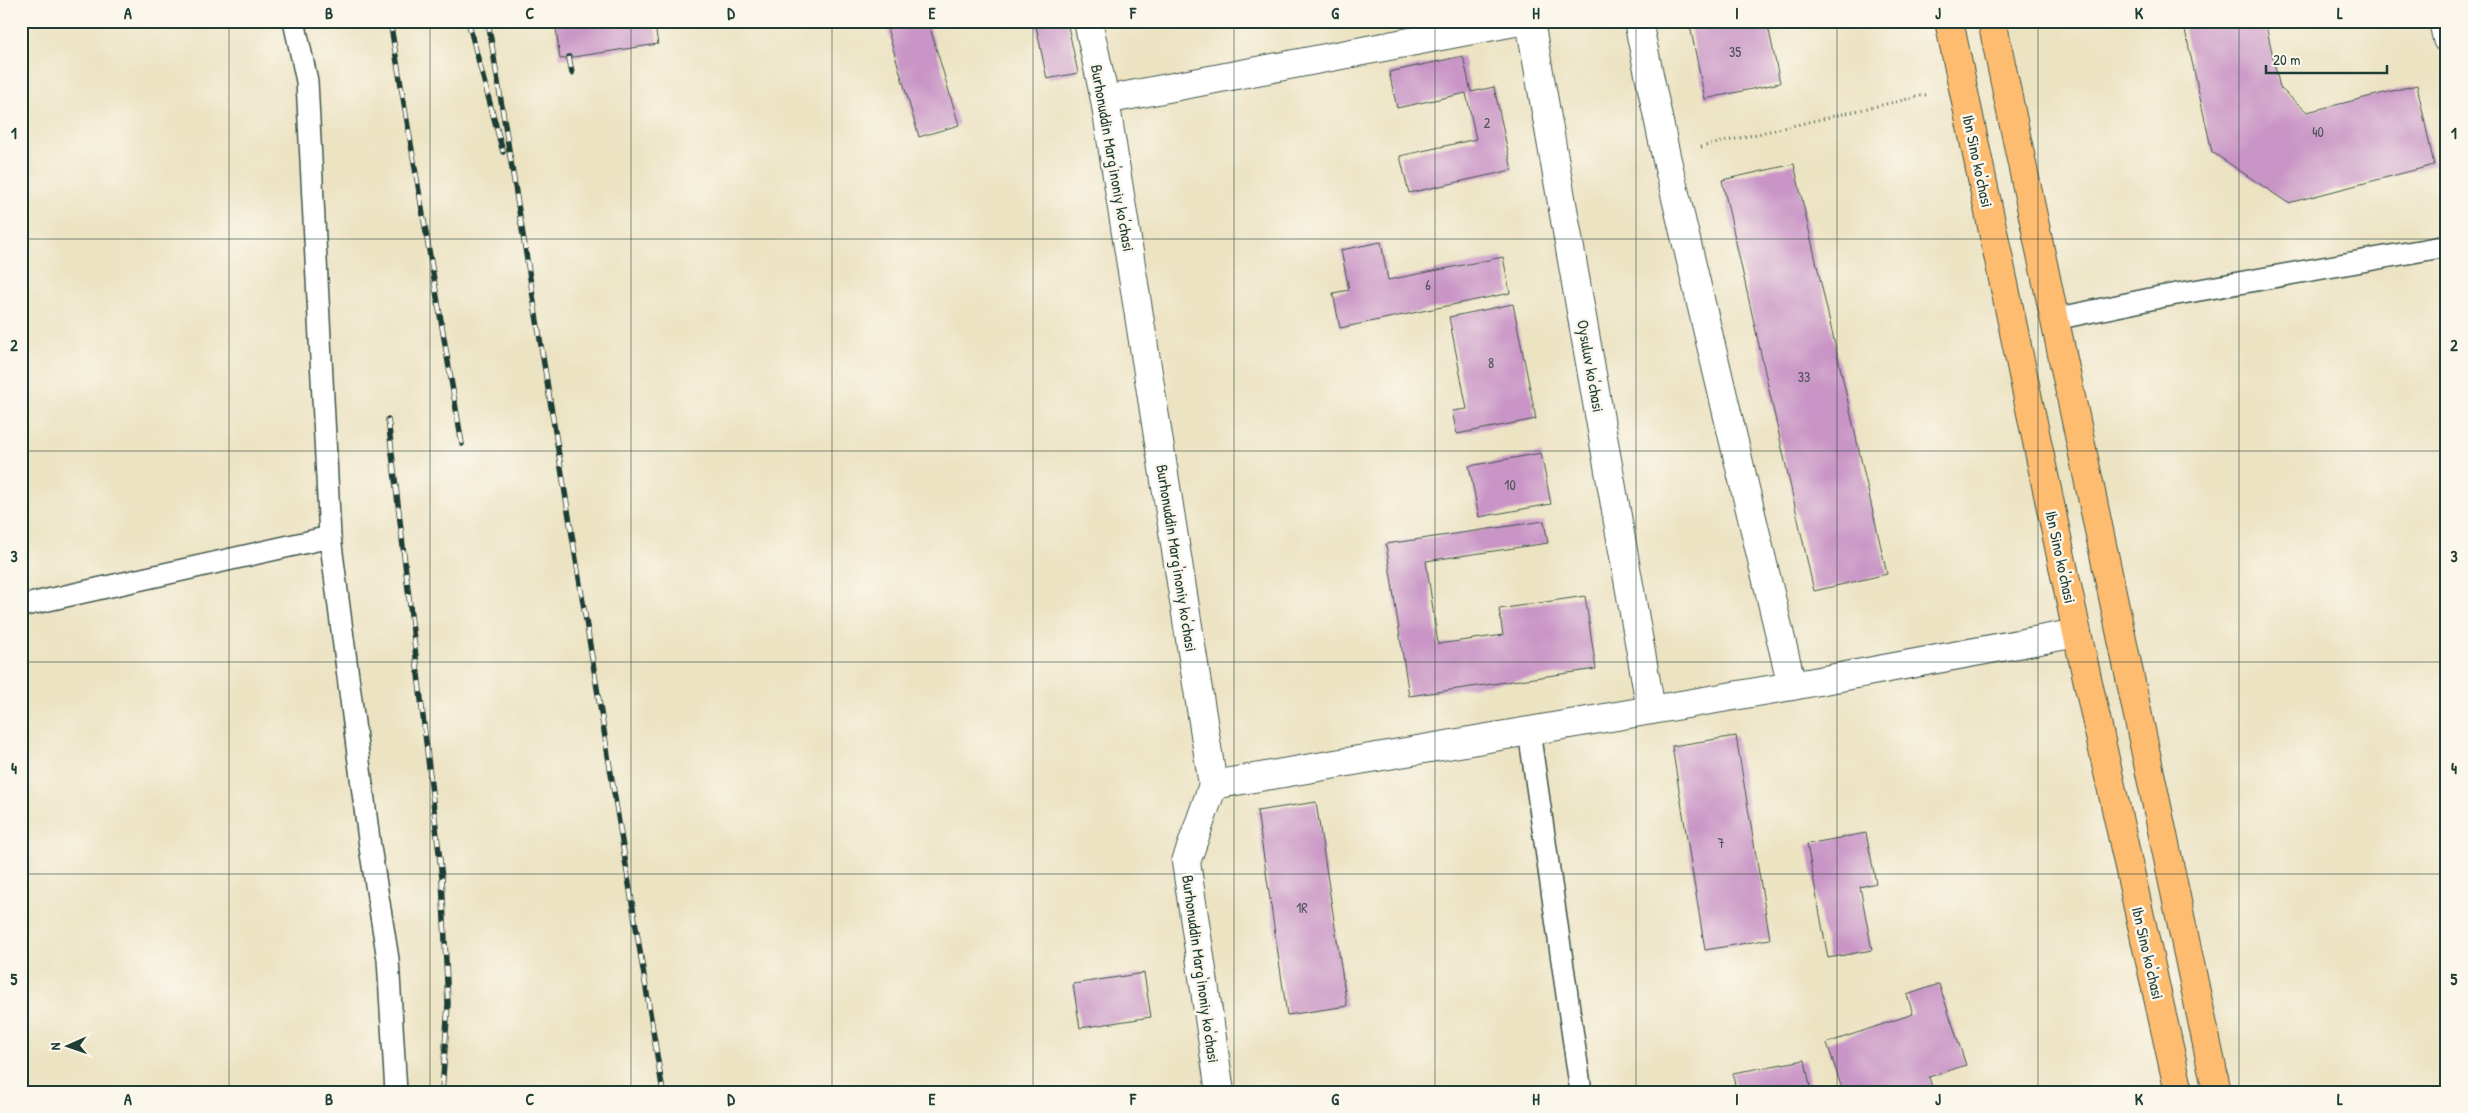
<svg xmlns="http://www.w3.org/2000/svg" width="2468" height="1113" font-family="'Patrick Hand',sans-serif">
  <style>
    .building { fill: #c995c6 }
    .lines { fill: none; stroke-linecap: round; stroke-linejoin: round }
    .lane-casing { stroke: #3e5649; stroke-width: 24 }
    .street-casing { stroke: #3e5649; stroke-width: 30 }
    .primary-casing { stroke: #3e5649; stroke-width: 30 }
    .path { stroke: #3e5649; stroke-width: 3; stroke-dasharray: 1 4; stroke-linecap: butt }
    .lane { stroke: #fff; stroke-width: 21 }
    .street { stroke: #fff; stroke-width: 28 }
    .primary { stroke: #febc70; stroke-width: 28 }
    .rail-casing { stroke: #1f3d34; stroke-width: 5.5 }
    .rail { stroke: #fbf7ec; stroke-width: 4; stroke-dasharray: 11; stroke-linecap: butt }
    .grid { fill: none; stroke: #1f3d34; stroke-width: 1; stroke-opacity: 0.55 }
    .labels { text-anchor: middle; stroke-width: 5; stroke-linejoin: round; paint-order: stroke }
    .number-label { font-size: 14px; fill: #4a5358 }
    .street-label { font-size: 16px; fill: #1f3d34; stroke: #fbf7ec }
    .neatline { fill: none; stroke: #1f3d34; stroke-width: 2 }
    .grid-label { font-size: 16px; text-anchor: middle; font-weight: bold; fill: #1f3d34 }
  </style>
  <rect width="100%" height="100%" fill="#fbf7ec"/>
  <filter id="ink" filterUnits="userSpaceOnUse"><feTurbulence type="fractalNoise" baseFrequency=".02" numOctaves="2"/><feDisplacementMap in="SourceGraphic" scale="10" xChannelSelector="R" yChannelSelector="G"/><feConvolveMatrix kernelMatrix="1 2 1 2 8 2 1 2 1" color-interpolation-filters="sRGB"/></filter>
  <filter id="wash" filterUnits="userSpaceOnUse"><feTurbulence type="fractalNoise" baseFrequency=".0096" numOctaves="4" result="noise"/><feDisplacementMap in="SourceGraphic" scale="20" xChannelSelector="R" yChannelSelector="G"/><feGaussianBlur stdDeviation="1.12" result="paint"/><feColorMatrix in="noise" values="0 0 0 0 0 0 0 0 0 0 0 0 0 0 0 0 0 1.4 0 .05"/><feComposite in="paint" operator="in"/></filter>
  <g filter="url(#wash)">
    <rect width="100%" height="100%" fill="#ece3c3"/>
    <g id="blocks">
      <!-- building -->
      <g class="building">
        <polygon points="555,21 654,21 658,44 560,59"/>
        <polygon points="885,21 928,21 959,125 919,137"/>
        <polygon points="1035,21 1067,21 1078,73 1047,79"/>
        <polygon points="1689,21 1767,21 1780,83 1705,99"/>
        <polygon points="2183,21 2265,21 2280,88 2307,112 2417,85 2434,165 2288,203 2212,152"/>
        <polygon points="1463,56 1471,92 1494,87 1512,170 1409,193 1400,156 1476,139 1466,93 1397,108 1389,72"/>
        <polygon points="1794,164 1887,574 1814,591 1722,180"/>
        <polygon points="1381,242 1388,280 1503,257 1510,293 1340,328 1333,293 1349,290 1341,250"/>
        <polygon points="1513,304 1536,419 1457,434 1452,411 1467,409 1449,317"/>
        <polygon points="1541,453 1551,504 1479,517 1469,466"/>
        <polygon points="1544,521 1548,543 1426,561 1438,644 1503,635 1499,609 1585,596 1596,669 1409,696 1386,544"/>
        <polygon points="1736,736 1770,939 1705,950 1672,746"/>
        <polygon points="1316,802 1347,1006 1287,1015 1257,811"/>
        <polygon points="1866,833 1876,883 1860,887 1872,950 1828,958 1807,844"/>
        <polygon points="1144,973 1151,1017 1080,1028 1073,984"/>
        <polygon points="1939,984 1966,1065 1929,1077 1932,1087 1918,1092 1843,1092 1827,1043 1913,1014 1907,995"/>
        <polygon points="1805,1060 1811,1092 1736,1092 1733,1073"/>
      </g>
    </g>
  </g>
  <g filter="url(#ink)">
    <use href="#blocks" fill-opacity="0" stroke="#3e5649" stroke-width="1"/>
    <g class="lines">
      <defs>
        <g id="lane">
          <polyline points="294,21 307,81 330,537 370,847 388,959 396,1092"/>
          <polyline points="2055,319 2160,297 2447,246"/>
          <polyline points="21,606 330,537"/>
          <polyline points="1529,731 1581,1092"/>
        </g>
        <g id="street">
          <polyline points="1088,21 1105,100 1213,785 1186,862 1220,1092"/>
          <polyline points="1530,21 1651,710"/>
          <polyline points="1638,21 1666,156 1792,686"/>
          <polyline points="2443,21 2447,39"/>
          <polyline points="1105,100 1520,21"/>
          <polyline points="1213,785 1792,686 2077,633"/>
        </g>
        <g id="primary">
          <polyline points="1949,21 2077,633 2179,1092"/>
          <polyline points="1992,21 2217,1092"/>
        </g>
      </defs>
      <!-- lane casing -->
      <use href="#lane" class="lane-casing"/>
      <!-- street casing -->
      <use href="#street" class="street-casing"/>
      <!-- primary casing -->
      <use href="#primary" class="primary-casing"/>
      <!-- path -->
      <polyline class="path" points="1701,147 1929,94"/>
      <!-- lane -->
      <use href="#lane" class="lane"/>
      <!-- street -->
      <use href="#street" class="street"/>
      <!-- primary -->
      <use href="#primary" class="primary"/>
      <defs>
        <g id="rail">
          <polyline points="390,21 462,444"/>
          <polyline points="468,21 503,152"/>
          <polyline points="488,21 663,1092"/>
          <polyline points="569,57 572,73"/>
          <polyline points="388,419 442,878 448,1004 442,1092"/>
        </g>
      </defs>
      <!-- rail casing -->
      <use href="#rail" class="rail-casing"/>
      <!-- rail -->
      <use href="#rail" class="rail"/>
    </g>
  </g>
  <!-- grid -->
  <path class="grid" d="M229,21V1092M430,21V1092M631,21V1092M832,21V1092M1033,21V1092M1234,21V1092M1435,21V1092M1636,21V1092M1837,21V1092M2038,21V1092M2239,21V1092M21,239H2447M21,451H2447M21,662H2447M21,874H2447"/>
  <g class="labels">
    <!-- number labels -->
    <g class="number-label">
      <text x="1735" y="57">35</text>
      <text x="1487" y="128">2</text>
      <text x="2318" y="137">40</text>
      <text x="1428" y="290">6</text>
      <text x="1491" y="368">8</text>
      <text x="1804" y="382">33</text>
      <text x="1510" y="490">10</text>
      <text x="1721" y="848">7</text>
      <text x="1302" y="913">1R</text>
    </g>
    <!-- street labels -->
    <g class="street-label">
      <text transform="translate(1113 158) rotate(80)" y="6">Burhonuddin Marg'inoniy ko'chasi</text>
      <text transform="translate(1978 161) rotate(78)" y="6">Ibn Sino ko'chasi</text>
      <text transform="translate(1591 366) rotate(80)" y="6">Oysuluv ko'chasi</text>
      <text transform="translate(2061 557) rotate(78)" y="6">Ibn Sino ko'chasi</text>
      <text transform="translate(1177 558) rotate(81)" y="6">Burhonuddin Marg'inoniy ko'chasi</text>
      <text transform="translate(2148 953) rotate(77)" y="6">Ibn Sino ko'chasi</text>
      <text transform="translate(1201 969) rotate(82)" y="6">Burhonuddin Marg'inoniy ko'chasi</text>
    </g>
  </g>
  <!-- margin -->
  <rect width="2468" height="1113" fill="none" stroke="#fbf7ec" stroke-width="55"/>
  <!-- north arrow -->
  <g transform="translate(68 1046) rotate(268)" stroke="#fbf7ec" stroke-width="4" paint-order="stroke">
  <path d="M0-4L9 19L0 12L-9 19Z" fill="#1f3d34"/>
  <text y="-8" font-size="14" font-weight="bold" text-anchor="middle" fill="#1f3d34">N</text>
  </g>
  <!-- scale -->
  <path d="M2266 65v8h121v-8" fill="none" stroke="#1f3d34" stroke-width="2.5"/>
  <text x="2273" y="65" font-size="15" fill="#1f3d34" stroke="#fbf7ec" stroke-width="4" paint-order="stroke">20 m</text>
  <rect x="28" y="28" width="2412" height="1058" class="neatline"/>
  <g class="grid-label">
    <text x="128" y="19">A</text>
    <text x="329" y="19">B</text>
    <text x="530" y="19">C</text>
    <text x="731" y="19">D</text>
    <text x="932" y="19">E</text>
    <text x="1133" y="19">F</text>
    <text x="1335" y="19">G</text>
    <text x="1536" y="19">H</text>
    <text x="1737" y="19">I</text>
    <text x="1938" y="19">J</text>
    <text x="2139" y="19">K</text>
    <text x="2340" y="19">L</text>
    <text x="14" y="139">1</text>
    <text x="2454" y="139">1</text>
    <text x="14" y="351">2</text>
    <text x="2454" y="351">2</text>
    <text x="14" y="562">3</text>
    <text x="2454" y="562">3</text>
    <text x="14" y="774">4</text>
    <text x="2454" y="774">4</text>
    <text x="14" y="985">5</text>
    <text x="2454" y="985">5</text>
    <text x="128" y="1105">A</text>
    <text x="329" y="1105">B</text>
    <text x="530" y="1105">C</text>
    <text x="731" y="1105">D</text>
    <text x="932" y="1105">E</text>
    <text x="1133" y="1105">F</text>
    <text x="1335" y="1105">G</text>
    <text x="1536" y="1105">H</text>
    <text x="1737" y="1105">I</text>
    <text x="1938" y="1105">J</text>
    <text x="2139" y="1105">K</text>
    <text x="2340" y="1105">L</text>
  </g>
</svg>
